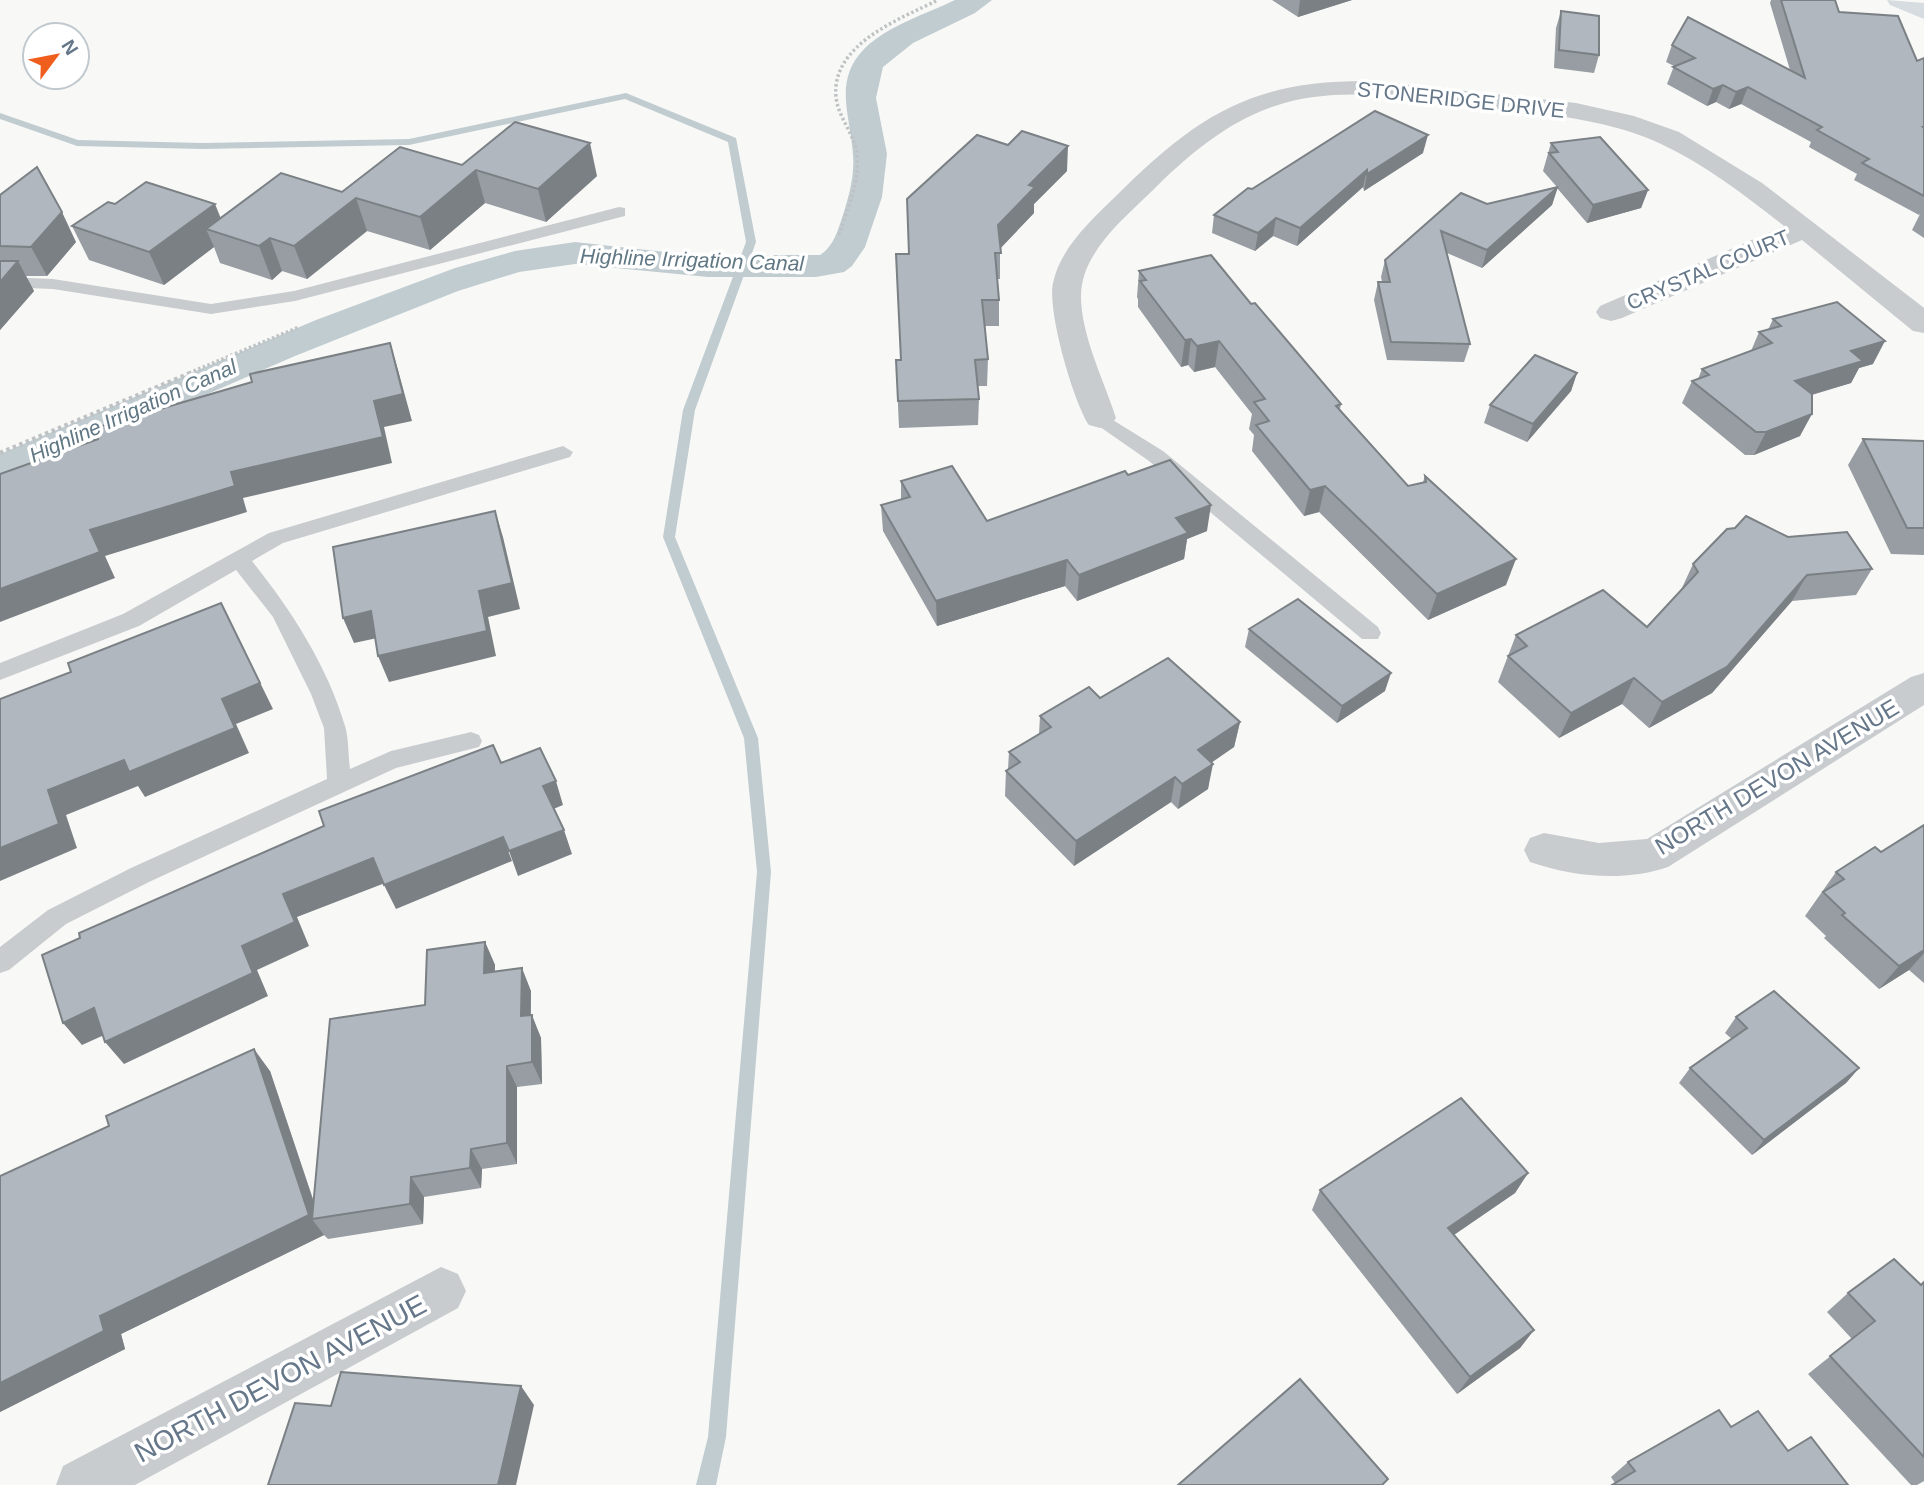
<svg xmlns="http://www.w3.org/2000/svg" width="1924" height="1485" font-family="Arial,sans-serif">
  <style>
    .lines { fill: none; stroke-linecap: round; stroke-linejoin: round }
    .stream { fill: #c1ccd1; fill-rule: evenodd }
    .canal { fill: #c1ccd1; fill-rule: evenodd }
    .path-far1 { stroke: #bfc2c4; stroke-width: 3.5; stroke-dasharray: 2.5 2.5; stroke-linecap: butt }
    .path { stroke: #bfc2c4; stroke-width: 4.5; stroke-dasharray: 3.5 3.5; stroke-linecap: butt }
    .lane { fill: #c8cccf; fill-rule: evenodd }
    .street { fill: #c8cccf; fill-rule: evenodd }
    .secondary { fill: #d6dce0; fill-rule: evenodd }
    .wall { fill: #979da3 }
    .shaded-wall { fill: #7b8085 }
    .building { fill: #b0b7be; stroke: #7b8085; stroke-width: 2 }
    .labels { text-anchor: middle; stroke-width: 7; stroke-linejoin: round; paint-order: stroke }
    .far-street-label { font-size: 21px; fill: #657789; stroke: #fff }
    .far-water-label { font-size: 21px; font-style: italic; fill: #617884; stroke: #fff }
    .street-label { font-size: 24px; fill: #657789; stroke: #fff }
    .near-street-label { font-size: 28px; fill: #657789; stroke: #fff }
  </style>
  <rect width="100%" height="100%" fill="#f8f9f6"/>
  <g class="lines">
    <!-- stream -->
    <polygon class="stream" points="626,93 736,138 756,242 695,410 675,537 758,738 771,872 726,1437 716,1485 696,1485 708,1437 757,872 744,738 663,537 683,410 746,242 728,142 625,99 409,145 202,149 77,146 0,119 0,113 78,140 202,143 409,139"/>
    <!-- canal -->
    <path class="canal" d="M955,0H992L975,13L913,43L883,67L876,98L887,154L882,197L865,247L852,266L844,272L816,277H708L575,264L519,272L458,291L295,356L0,484V454L316,320L455,268L515,251L575,242L692,255H820C831,248 836,236 840,224C847,203 855,178 853,155C851,116 832,81 865,48C889,25 926,14 955,0Z"/>
    <!-- path-far1 -->
    <g class="path-far1">
      <path d="M839,235C847,210 859,184 857,157C856,135 838,118 836,97C831,44 900,19 938,0"/>
      <polyline points="189,373 299,327"/>
    </g>
    <!-- path -->
    <polyline class="path" points="0,453 193,372"/>
    <!-- lane -->
    <g class="lane">
      <polygon points="619,207 625,208 625,216 295,301 211,314 53,289 0,287 0,277 53,279 211,304 294,291"/>
      <polygon points="1100,412 1163,451 1378,627 1381,633 1378,639 1362,639 1149,461 1093,422 1090,418"/>
      <path d="M563,446L573,452L570,457L283,543L252,561C291,610 327,665 345,726C349,739 348,755 350,769L391,751L471,732L479,735L482,741L479,747L396,768L149,882L66,924L9,970L0,973V947L48,910L131,868L327,779L324,728L311,694L273,617L236,570L139,626L0,680V663L123,614L269,533Z"/>
    </g>
    <!-- street -->
    <g class="street">
      <path d="M1374,81L1576,103L1634,116L1679,132L1762,183L1919,304L1924,308V333L1913,331L1802,240L1622,318L1611,321L1600,318L1596,312L1600,306L1784,226C1746,196 1706,165 1661,144C1605,118 1541,114 1480,107C1414,99 1340,84 1275,106C1226,122 1186,157 1150,193C1122,220 1081,254 1081,296C1081,336 1104,380 1116,418L1111,425L1100,428L1089,425C1073,401 1047,310 1053,283C1060,249 1090,221 1114,198C1198,114 1253,79 1374,81Z"/>
      <path d="M1924,673V705L1668,867C1624,882 1573,877 1530,862L1524,850L1530,838L1544,833L1599,843L1647,839L1911,677Z"/>
      <polygon points="441,1267 458,1274 466,1291 458,1308 135,1485 56,1485 63,1466"/>
    </g>
    <!-- secondary -->
    <polygon class="secondary" points="1887,0 1924,3 1924,19 1890,5"/>
  </g>
  <!-- wall -->
  <g class="wall">
    <polygon points="1272,0 1352,0 1298,17"/>
    <polygon points="1771,0 1835,0 1839,12 1917,61 1924,58 1924,238 1912,230 1920,214 1919,215 1854,180 1857,174 1809,147 1811,142 1741,104 1729,109 1716,102 1707,106 1667,84 1674,66 1666,62 1672,45 1790,70 1770,3"/>
    <polygon points="1561,11 1599,55 1594,73 1554,68 1556,28"/>
    <polygon points="1551,143 1648,190 1641,208 1587,223 1557,188 1552,205 1482,268 1447,253 1470,344 1464,362 1387,360 1374,300 1378,282 1382,282 1381,277 1385,260 1487,204 1557,187 1543,171"/>
    <polygon points="1423,153 1364,191 1363,187 1297,246 1273,236 1255,251 1212,233 1214,215 1252,189"/>
    <polygon points="462,165 597,176 546,222 485,203 430,250 367,231 307,279 282,271 272,280 220,263 214,247 164,285 89,260 72,226 115,204 221,219"/>
    <polygon points="1067,171 1034,204 1034,213 1000,248 1000,279 997,279 999,300 999,326 985,326 988,359 987,386 977,386 979,399 978,425 899,428 896,360 901,360 909,254"/>
    <polygon points="0,195 76,242 47,276 26,276 34,291 0,330"/>
    <polygon points="1139,271 1251,304 1341,404 1340,409 1408,486 1423,482 1425,476 1506,585 1428,620 1319,512 1304,516 1252,451 1254,435 1249,429 1252,414 1215,367 1194,372 1188,365 1181,367 1138,307 1138,299 1137,297"/>
    <polygon points="1773,319 1873,364 1859,368 1851,383 1812,395 1800,436 1754,455 1745,455 1682,403 1692,381 1698,379 1702,369 1751,351 1759,332 1768,330"/>
    <polygon points="1577,373 1571,391 1527,442 1484,423 1490,405"/>
    <polygon points="1863,439 1924,441 1924,555 1891,554 1848,465"/>
    <polygon points="1128,475 1207,531 1187,539 1184,559 1077,601 1065,586 937,626 883,531 881,505 901,500 901,481 987,521"/>
    <polygon points="1788,537 1872,569 1856,595 1792,601 1712,693 1649,728 1622,704 1559,738 1498,682 1516,635 1647,627 1681,590 1693,564"/>
    <polygon points="1249,629 1385,691 1337,723 1245,647"/>
    <polygon points="1100,698 1240,722 1234,747 1211,763 1208,789 1178,809 1171,802 1074,866 1005,796 1006,771 1008,769 1009,752 1039,734 1040,716"/>
    <polygon points="1924,825 1924,983 1909,970 1879,989 1824,938 1826,936 1805,916 1836,872 1881,852"/>
    <polygon points="485,942 495,965 495,972 531,991 531,1015 541,1038 542,1084 517,1087 517,1164 482,1169 481,1188 424,1197 423,1224 328,1239 324,1235 121,1334 125,1349 0,1412 0,1176 270,1071 314,1202 425,1005"/>
    <polygon points="1736,1017 1859,1068 1846,1083 1752,1155 1679,1083 1690,1068 1732,1039 1725,1033"/>
    <polygon points="1528,1173 1515,1193 1454,1235 1534,1330 1520,1348 1457,1394 1312,1210 1320,1190"/>
    <polygon points="1924,1282 1924,1481 1917,1485 1911,1485 1808,1374 1852,1339 1827,1312 1848,1293 1921,1285"/>
    <polygon points="1731,1427 1788,1451 1615,1483 1611,1477 1628,1462"/>
  </g>
  <!-- shaded-wall -->
  <g class="shaded-wall">
    <polygon points="1300,0 1352,0 1298,17"/>
    <polygon points="1723,85 1716,102 1707,106 1713,89"/>
    <polygon points="1748,87 1741,104 1729,109 1736,92"/>
    <polygon points="1428,135 1423,153 1364,191 1367,174"/>
    <polygon points="590,143 597,176 546,222 538,189"/>
    <polygon points="1068,146 1067,171 1034,204 1034,213 998,251 998,225 1029,185"/>
    <polygon points="476,170 485,203 430,250 420,217"/>
    <polygon points="1367,170 1363,187 1297,246 1300,228"/>
    <polygon points="1558,187 1552,205 1482,268 1487,250"/>
    <polygon points="1648,190 1641,208 1587,223 1593,205"/>
    <polygon points="356,198 367,231 307,279 294,246"/>
    <polygon points="215,204 228,236 206,229 214,247 164,285 149,252"/>
    <polygon points="62,212 76,242 47,276 31,247"/>
    <polygon points="1276,218 1273,236 1255,251 1258,233"/>
    <polygon points="270,238 282,271 272,280 259,246"/>
    <polygon points="18,261 34,291 0,330 0,282"/>
    <polygon points="1191,339 1188,365 1181,367 1185,340"/>
    <polygon points="1219,341 1215,367 1194,372 1197,346"/>
    <polygon points="1885,341 1873,364 1859,368 1851,383 1783,403 1795,381 1851,351"/>
    <polygon points="390,343 398,370 412,421 384,427 392,463 243,498 247,512 105,556 115,578 0,622 0,589 90,530 231,472 374,401"/>
    <polygon points="1577,373 1571,391 1527,442 1533,424"/>
    <polygon points="1812,414 1800,436 1754,455 1766,432"/>
    <polygon points="1325,486 1319,512 1304,516 1310,490"/>
    <polygon points="1211,505 1207,531 1187,539 1184,559 1077,601 1079,575 1176,518"/>
    <polygon points="495,511 503,537 520,609 488,617 496,656 389,682 378,656 479,591"/>
    <polygon points="1516,559 1506,585 1428,620 1437,594"/>
    <polygon points="1067,560 1065,586 937,626 936,601"/>
    <polygon points="1807,575 1792,601 1712,693 1649,728 1662,702"/>
    <polygon points="221,603 273,709 236,724 249,753 145,797 138,786 66,815 77,848 0,881 0,848 48,790 222,699"/>
    <polygon points="371,611 382,637 354,643 343,618"/>
    <polygon points="1391,673 1385,691 1337,723 1342,706"/>
    <polygon points="1634,678 1622,704 1559,738 1571,713"/>
    <polygon points="1240,722 1234,747 1193,775 1198,750"/>
    <polygon points="1213,764 1208,789 1178,809 1182,784"/>
    <polygon points="1175,777 1171,802 1074,866 1076,841"/>
    <polygon points="556,781 563,805 551,810 543,786"/>
    <polygon points="564,830 572,854 518,876 509,851"/>
    <polygon points="503,837 512,861 396,909 384,885"/>
    <polygon points="373,858 385,883 297,917 309,946 257,970 268,996 124,1064 105,1042 242,946 283,894"/>
    <polygon points="485,942 495,965 494,996 484,973"/>
    <polygon points="1924,950 1924,953 1909,970 1879,989 1899,966"/>
    <polygon points="522,968 531,991 530,1039 521,1016"/>
    <polygon points="94,1008 113,1031 82,1045 63,1023"/>
    <polygon points="532,1015 541,1038 542,1084 532,1062"/>
    <polygon points="254,1049 270,1071 319,1218 312,1219 324,1235 121,1334 125,1349 0,1412 0,1383 100,1316"/>
    <polygon points="507,1066 517,1087 517,1164 507,1143"/>
    <polygon points="1859,1068 1846,1083 1752,1155 1764,1140"/>
    <polygon points="471,1149 482,1169 481,1188 470,1168"/>
    <polygon points="1528,1173 1515,1193 1436,1247 1448,1228"/>
    <polygon points="411,1177 424,1197 423,1224 410,1204"/>
    <polygon points="1534,1330 1520,1348 1457,1394 1470,1377"/>
    <polygon points="521,1386 534,1405 516,1485 498,1485"/>
  </g>
  <!-- building -->
  <g class="building">
    <polygon points="1781,0 1835,0 1839,12 1898,16 1917,61 1924,58 1924,127 1923,127 1924,128 1924,196 1862,163 1869,159 1817,130 1822,127 1748,87 1736,92 1723,85 1713,89 1673,67 1695,58 1672,45 1688,17 1805,78"/>
    <polygon points="1561,11 1599,16 1599,55 1559,50"/>
    <polygon points="1375,111 1428,135 1367,174 1367,170 1300,228 1276,218 1258,233 1214,215 1248,188 1252,189"/>
    <polygon points="515,122 590,143 538,189 476,170 420,217 356,198 294,246 270,238 259,246 206,229 281,173 342,192 400,147 462,165"/>
    <polygon points="1022,131 1068,146 1029,185 1035,187 998,225 1001,253 995,253 999,300 982,300 988,359 975,360 979,399 898,401 896,360 901,360 896,254 909,254 907,199 977,135 1008,145"/>
    <polygon points="1600,137 1648,190 1593,205 1549,153 1558,152 1551,143"/>
    <polygon points="37,167 62,212 31,247 0,246 0,195"/>
    <polygon points="146,182 215,204 149,252 72,226 108,202 115,204"/>
    <polygon points="1558,187 1487,250 1441,231 1470,344 1391,342 1378,282 1390,282 1385,260 1461,193 1487,204"/>
    <polygon points="1211,255 1251,304 1255,303 1341,404 1336,406 1408,486 1426,482 1425,476 1516,559 1437,594 1325,486 1310,490 1256,425 1269,421 1254,402 1265,399 1219,341 1197,346 1191,339 1185,340 1140,281 1146,280 1139,271"/>
    <polygon points="0,261 18,261 0,282"/>
    <polygon points="1837,302 1885,341 1851,351 1863,361 1795,381 1812,394 1812,414 1766,432 1756,432 1692,381 1709,375 1702,369 1772,343 1759,332 1781,326 1773,319"/>
    <polygon points="390,343 403,394 374,401 383,437 231,472 235,486 90,530 100,552 0,589 0,474 98,439 95,428 252,382 250,374"/>
    <polygon points="1535,355 1577,373 1533,424 1490,405"/>
    <polygon points="1863,439 1924,441 1924,528 1907,528"/>
    <polygon points="1170,460 1211,505 1176,518 1188,533 1079,575 1067,560 936,601 881,505 910,497 901,481 952,466 987,521 1125,471 1128,475"/>
    <polygon points="495,511 512,583 479,591 487,631 378,656 371,611 343,618 333,547"/>
    <polygon points="1746,516 1788,537 1847,532 1872,569 1807,575 1727,667 1662,702 1634,678 1571,713 1508,656 1527,646 1516,635 1603,590 1647,627 1698,572 1693,564 1727,529 1735,528"/>
    <polygon points="1298,599 1391,673 1342,706 1249,629"/>
    <polygon points="221,603 260,683 222,699 235,728 129,772 124,760 48,790 59,824 0,848 0,699 71,672 68,663"/>
    <polygon points="1168,658 1240,722 1198,750 1213,764 1182,784 1175,777 1076,841 1006,771 1020,762 1009,752 1051,727 1040,716 1089,687 1100,698"/>
    <polygon points="493,745 501,763 540,748 556,781 543,786 564,830 509,851 503,837 384,885 373,858 283,894 295,922 242,946 253,973 105,1042 94,1008 63,1023 42,955 80,938 79,933 324,826 319,811"/>
    <polygon points="1924,825 1924,950 1899,966 1842,915 1845,913 1823,892 1844,879 1836,872 1875,847 1881,852"/>
    <polygon points="485,942 484,973 522,968 521,1016 532,1015 532,1062 507,1066 507,1143 471,1149 470,1168 411,1177 410,1204 312,1219 330,1019 425,1005 427,950"/>
    <polygon points="1774,991 1859,1068 1764,1140 1690,1068 1747,1028 1736,1017"/>
    <polygon points="254,1049 309,1215 100,1316 104,1331 0,1383 0,1176 109,1126 106,1116"/>
    <polygon points="1461,1098 1528,1173 1448,1228 1534,1330 1470,1377 1320,1190"/>
    <polygon points="1894,1259 1921,1285 1924,1282 1924,1457 1830,1356 1875,1321 1848,1293"/>
    <polygon points="341,1372 521,1386 498,1485 268,1485 295,1403 331,1406"/>
    <polygon points="1300,1379 1388,1479 1382,1485 1178,1485"/>
    <polygon points="1719,1410 1731,1427 1758,1411 1788,1451 1811,1437 1848,1485 1612,1485 1635,1471 1628,1462"/>
  </g>
  <g class="labels">
    <!-- far-street labels -->
    <g class="far-street-label">
      <text transform="translate(1461 100) rotate(6)" y="7">STONERIDGE DRIVE</text>
      <text transform="translate(1708 270) rotate(-23)" y="7">CRYSTAL COURT</text>
    </g>
    <!-- far-water labels -->
    <g class="far-water-label">
      <text transform="translate(692 260) rotate(2)" y="7">Highline Irrigation Canal</text>
      <text transform="translate(133 411) rotate(-24)" y="7">Highline Irrigation Canal</text>
    </g>
    <!-- street labels -->
    <g class="street-label">
      <text transform="translate(1777 777) rotate(-31)" y="8">NORTH DEVON AVENUE</text>
    </g>
    <!-- near-street labels -->
    <g class="near-street-label">
      <text transform="translate(280 1378) rotate(-28)" y="10">NORTH DEVON AVENUE</text>
    </g>
  </g>
  <!-- north arrow -->
  <g transform="translate(56 56) rotate(58)"><circle r="33" fill="#ffffff" stroke="#c1c9d0" stroke-width="2"/>
  <path d="M0-5L12 26L0 18L-12 26Z" fill="#f05e1e"/>
  <text y="-10" font-size="19" font-weight="bold" text-anchor="middle" fill="#657789">N</text>
  </g>
</svg>
